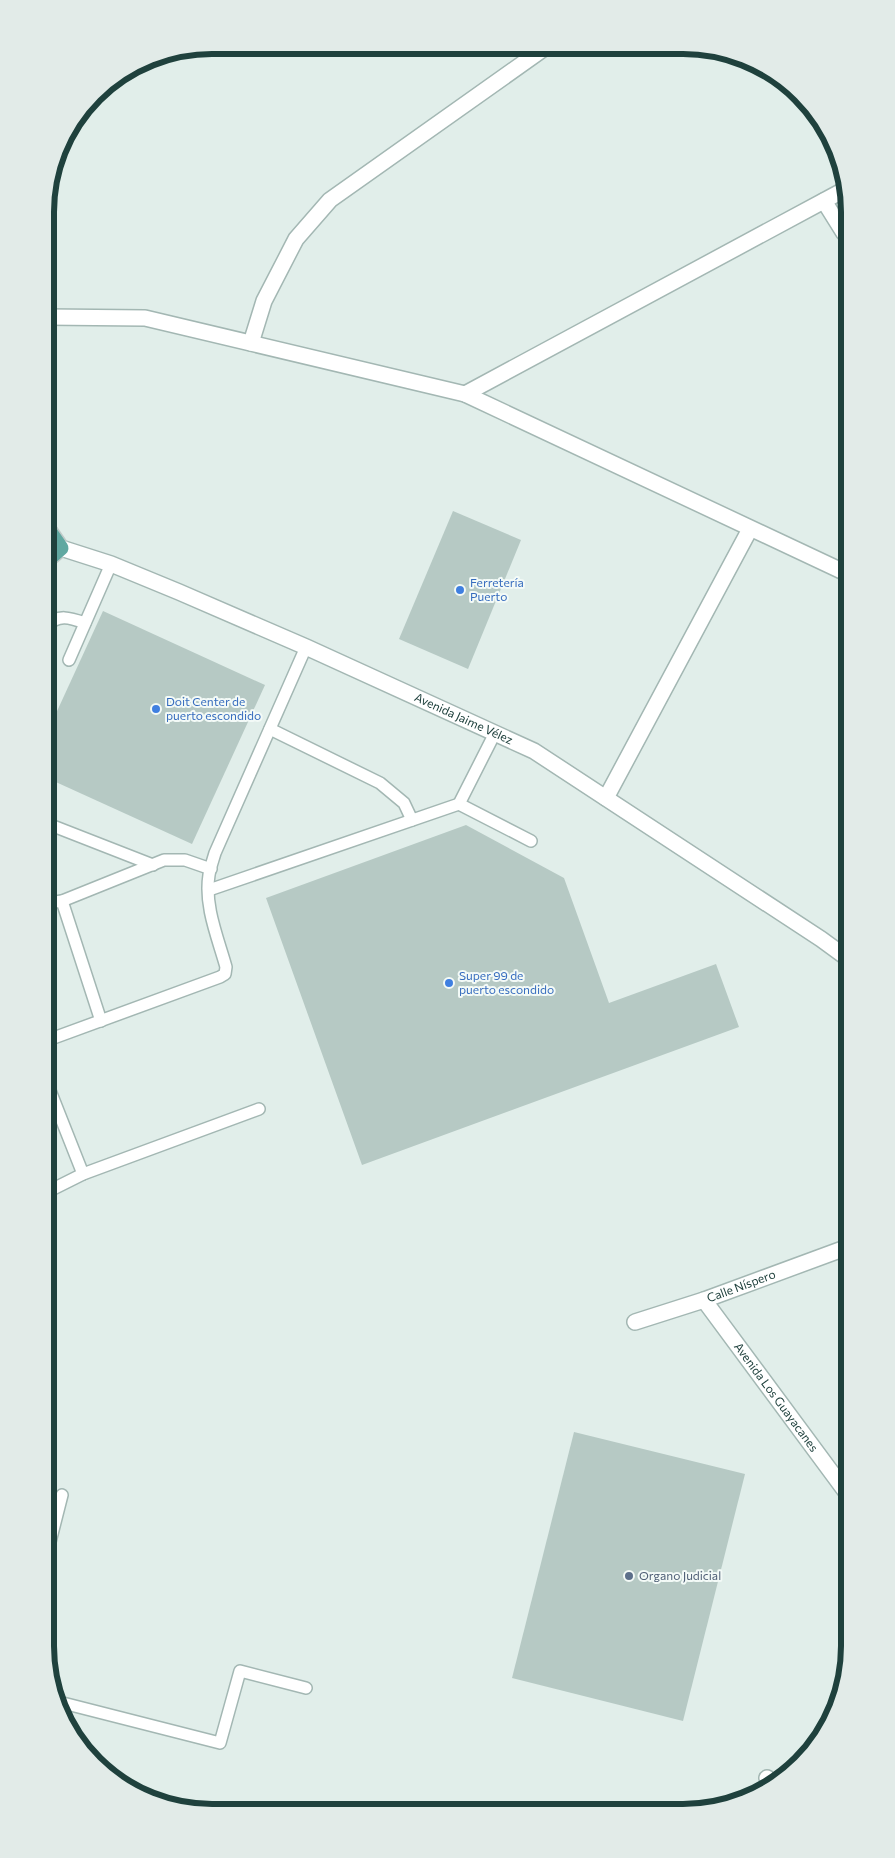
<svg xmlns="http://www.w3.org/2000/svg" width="895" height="1858" font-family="Commissioner,sans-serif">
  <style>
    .building { fill: #b6c9c4 }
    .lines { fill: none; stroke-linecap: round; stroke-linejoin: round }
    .service-casing { stroke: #a3b7b3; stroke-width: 14 }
    .minor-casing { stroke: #a3b7b3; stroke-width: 18 }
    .tertiary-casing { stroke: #a3b7b3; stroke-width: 18 }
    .primary-casing { stroke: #c0cac9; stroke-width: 18 }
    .service { stroke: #fff; stroke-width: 11 }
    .minor { stroke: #fff; stroke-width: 15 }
    .tertiary { stroke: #fff; stroke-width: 15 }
    .primary { stroke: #61a8a1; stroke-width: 15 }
    .shop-dot { fill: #3f7fe0; stroke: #f3faf7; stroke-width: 2 }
    .service-dot { fill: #5c6f8a; stroke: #f3faf7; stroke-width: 2 }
    .labels { text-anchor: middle; stroke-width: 4; stroke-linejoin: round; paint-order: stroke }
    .shop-label { font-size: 12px; fill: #366cbe; stroke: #f3faf7; text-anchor: start }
    .street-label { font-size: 12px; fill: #1f413d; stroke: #f3faf7 }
    .service-label { font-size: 12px; fill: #4e5e75; stroke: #f3faf7; text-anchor: start }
    .rim { fill: none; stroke: #1f413d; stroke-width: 6 }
  </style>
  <rect width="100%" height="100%" fill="#e1eeea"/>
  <!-- building -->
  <g class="building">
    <polygon points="453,511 521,540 468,669 399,639"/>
    <polygon points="103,611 265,685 192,844 47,778 47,733"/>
    <polygon points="466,825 564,878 609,1003 716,964 739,1027 362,1165 266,898"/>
    <polygon points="574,1432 745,1474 683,1721 512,1678"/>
  </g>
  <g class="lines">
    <defs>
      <g id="service">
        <path d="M47,627C57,613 71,618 85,623"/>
        <polyline points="69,660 111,564"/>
        <polyline points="270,729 380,783 404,803 412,820"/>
        <polyline points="459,804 531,841"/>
        <polyline points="48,824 153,865"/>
        <polyline points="209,890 459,804 495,733"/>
        <polyline points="62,901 101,1021"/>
        <polyline points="48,903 62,901 164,860 185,860 211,869"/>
        <path d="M48,1040L220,977L225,974L226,967C218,938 204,906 209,875C210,868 213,860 215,853L306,647"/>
        <polyline points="49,1088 83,1174"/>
        <polyline points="49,1191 83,1174 259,1109"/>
        <polyline points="50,1542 62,1495"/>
        <polyline points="55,1701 220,1743 240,1671 306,1688"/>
      </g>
      <g id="minor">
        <polyline points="824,201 844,233"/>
        <polyline points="46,317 145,318 465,394 846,573"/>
        <polyline points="251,343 264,301 296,239 330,200 546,47"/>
        <polyline points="465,394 844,190"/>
        <polyline points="606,798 750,529"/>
        <path id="s1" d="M704,1300L849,1496"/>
        <path id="s2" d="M635,1322L704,1300L848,1247"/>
        <polyline points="767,1778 772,1787"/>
      </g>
      <g id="tertiary">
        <path id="s3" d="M47,545L61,548L111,564L179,592L306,647L534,751L821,939L847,958"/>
      </g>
      <polyline id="primary" points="47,528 61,548 47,560"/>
    </defs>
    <!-- service casing -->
    <use href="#service" class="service-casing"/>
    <!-- minor casing -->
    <use href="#minor" class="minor-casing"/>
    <!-- tertiary casing -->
    <use href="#tertiary" class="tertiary-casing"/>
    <!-- primary casing -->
    <use href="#primary" class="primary-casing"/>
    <!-- service -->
    <use href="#service" class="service"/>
    <!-- minor -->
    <use href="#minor" class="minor"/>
    <!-- tertiary -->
    <use href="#tertiary" class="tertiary"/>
    <!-- primary -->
    <use href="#primary" class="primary"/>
  </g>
  <!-- markers -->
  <g class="shop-dot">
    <circle cx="460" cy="590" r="5"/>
    <circle cx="156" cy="709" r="5"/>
    <circle cx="449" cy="983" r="5"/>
  </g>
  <circle class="service-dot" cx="629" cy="1576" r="5"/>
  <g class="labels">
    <!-- shop labels -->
    <g class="shop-label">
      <text x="470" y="587">Ferretería<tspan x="470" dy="14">Puerto</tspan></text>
      <text x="166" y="706">Doit Center de<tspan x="166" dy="14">puerto escondido</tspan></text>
      <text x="459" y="980">Super 99 de<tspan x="459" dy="14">puerto escondido</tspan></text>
    </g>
    <!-- street labels -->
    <g class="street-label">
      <text dy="4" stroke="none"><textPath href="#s3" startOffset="452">Avenida Jaime Vélez</textPath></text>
      <text dy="4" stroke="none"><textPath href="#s2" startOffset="112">Calle Níspero</textPath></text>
      <text dy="4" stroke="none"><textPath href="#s1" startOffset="121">Avenida Los Guayacanes</textPath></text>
    </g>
    <!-- service labels -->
    <g class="service-label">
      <text x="639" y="1580">Organo Judicial</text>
    </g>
  </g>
  <!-- crop -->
  <path d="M0 0H895V1858H0ZM212 54H683A158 158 0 0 1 841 212V1646A158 158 0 0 1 683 1804H212A158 158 0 0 1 54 1646V212A158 158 0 0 1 212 54Z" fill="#e2ebe8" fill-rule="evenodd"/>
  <path class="rim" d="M212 54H683A158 158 0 0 1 841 212V1646A158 158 0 0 1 683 1804H212A158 158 0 0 1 54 1646V212A158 158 0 0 1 212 54Z"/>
</svg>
